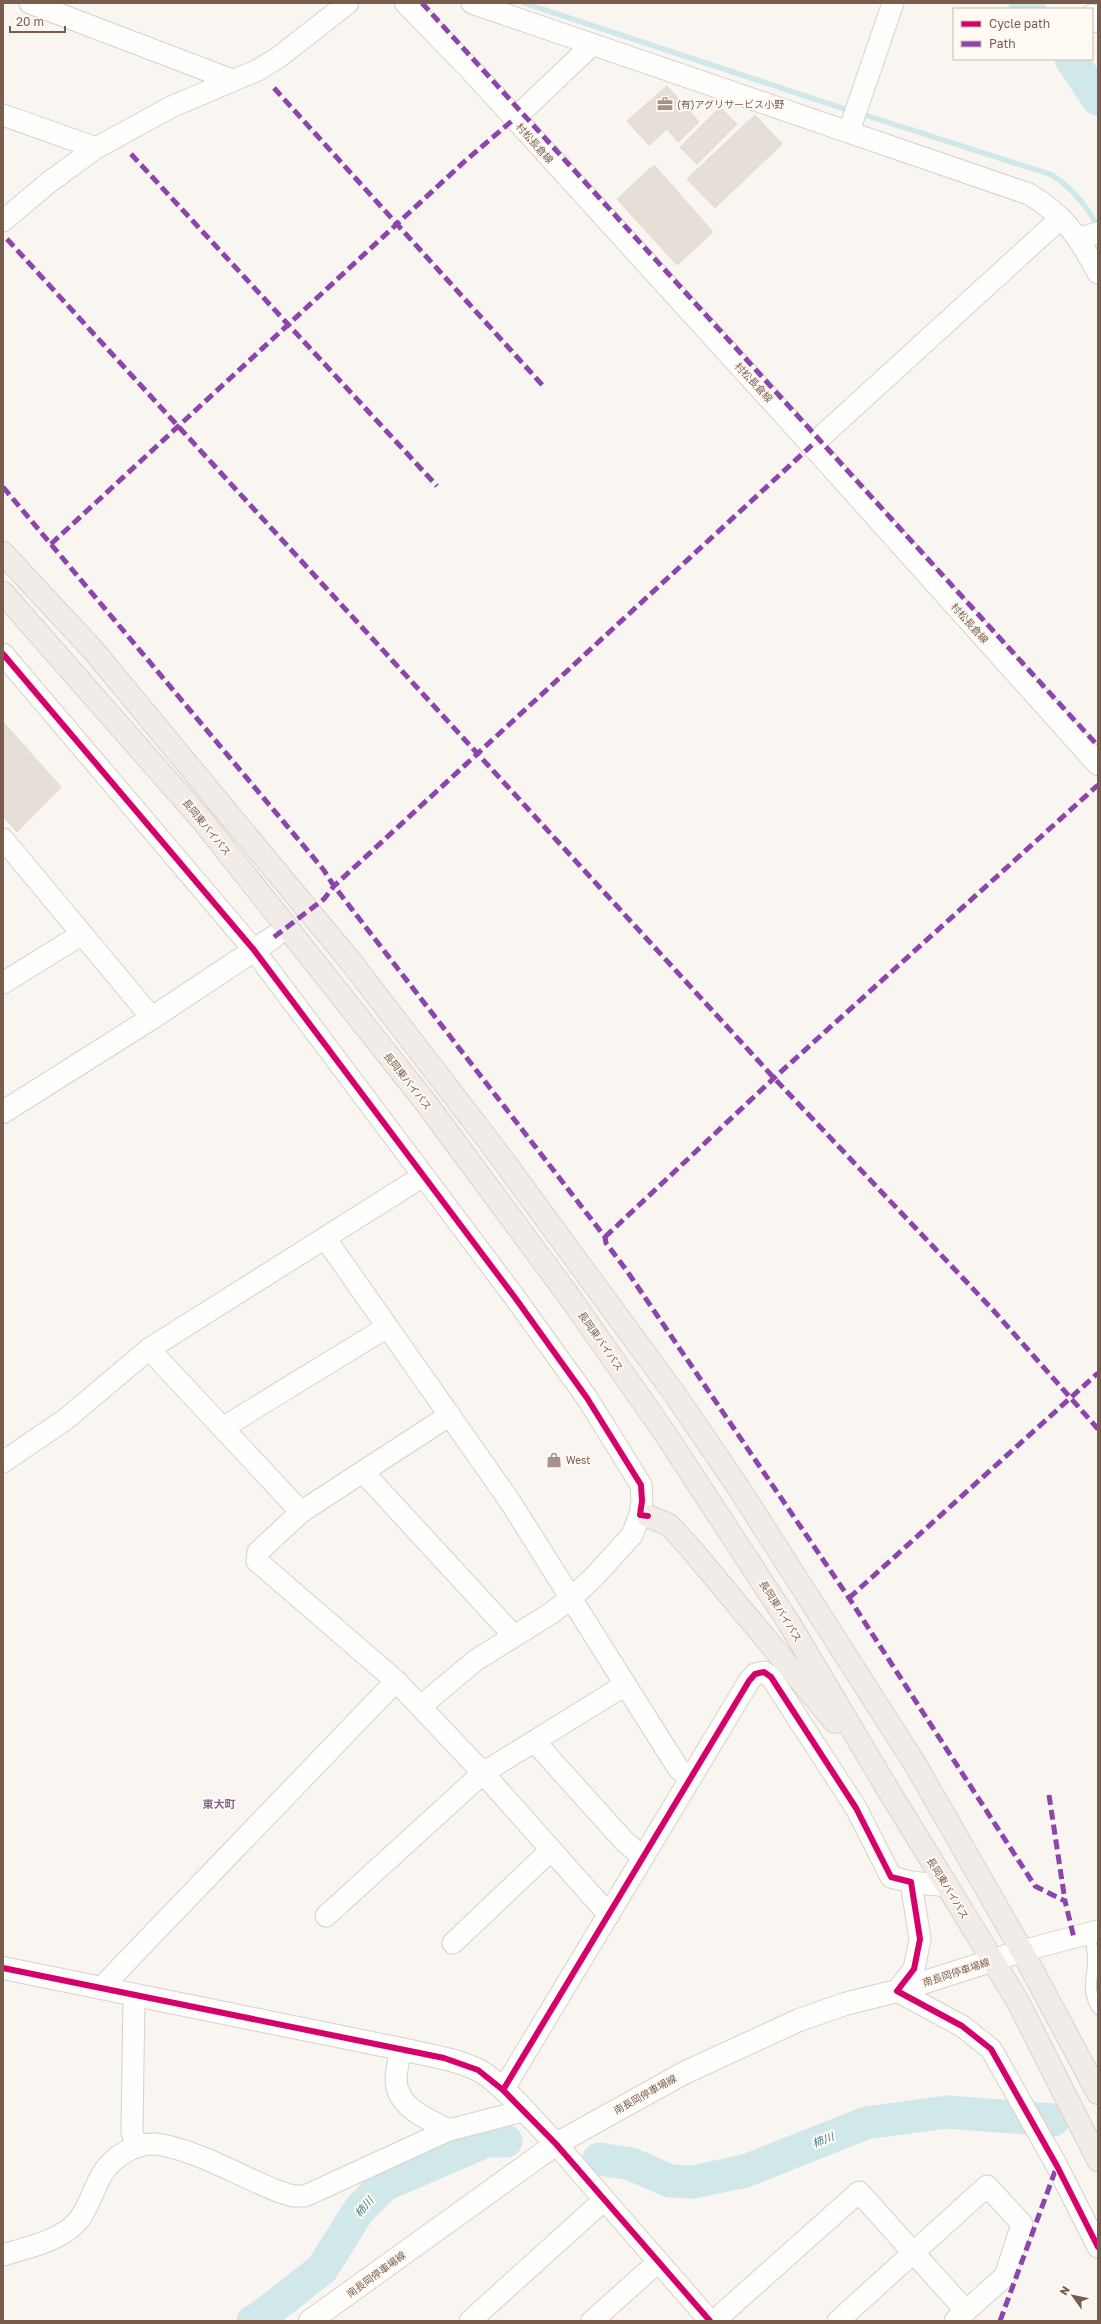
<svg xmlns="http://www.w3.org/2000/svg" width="1101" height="2324" font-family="'Golos Text','Noto Sans JP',sans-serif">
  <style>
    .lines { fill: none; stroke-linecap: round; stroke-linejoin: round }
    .stream { stroke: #d0e8ea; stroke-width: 5.5 }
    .river { stroke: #d0e8ea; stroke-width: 33 }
    .building { fill: #e6ded7; stroke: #e2d8d2 }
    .service-casing { stroke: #d7d1cb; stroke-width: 12 }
    .minor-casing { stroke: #d7d1cb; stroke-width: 23 }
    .tertiary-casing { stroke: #d7d1cb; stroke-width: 24 }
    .secondary-casing { stroke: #d9d2cb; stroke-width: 24 }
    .trunk-casing { stroke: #dad1cc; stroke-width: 24 }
    .service { stroke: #fefefd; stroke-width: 10 }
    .minor { stroke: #fefefd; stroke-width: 21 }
    .tertiary { stroke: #fefefd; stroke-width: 22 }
    .secondary { stroke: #fefefd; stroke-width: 22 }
    .trunk { stroke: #f2ece8; stroke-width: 22 }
    .quiet { stroke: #8e44ad; stroke-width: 5; stroke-dasharray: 10 5; stroke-linecap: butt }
    .cycleway-casing { stroke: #fffaf3; stroke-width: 8 }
    .cycleway { stroke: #d6006c; stroke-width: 6 }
    .labels { text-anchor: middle; stroke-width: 4; stroke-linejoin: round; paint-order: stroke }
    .poi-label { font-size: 10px; fill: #7a5c4d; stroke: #fffaf3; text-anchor: start }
    .street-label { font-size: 10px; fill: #7a5c4d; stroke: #fffaf3 }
    .neighbourhood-label { font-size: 11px; font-weight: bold; fill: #846695; stroke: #fffaf3 }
    .water-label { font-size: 11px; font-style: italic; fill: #437c86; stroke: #fffaf3 }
  </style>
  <rect width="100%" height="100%" fill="#f9f5f0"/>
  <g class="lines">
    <!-- stream -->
    <g class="stream">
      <polyline points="524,3 851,111"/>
      <path d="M859,113L1052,175C1073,189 1087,205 1098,228"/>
    </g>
    <!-- river -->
    <g class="river">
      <polyline points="1025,3 1030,9"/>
      <polyline points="1071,59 1098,99"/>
      <polyline points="599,2159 631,2164 670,2181 693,2182 745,2171 866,2123 947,2112 1053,2120"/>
      <polyline points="253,2321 257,2320 322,2269 359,2210 384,2185 486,2141 506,2141"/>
    </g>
  </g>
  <!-- building -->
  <g class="building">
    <polygon points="667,86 699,122 678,142 667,129 649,145 627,121"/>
    <polygon points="720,107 737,124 697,164 680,147"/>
    <polygon points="755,115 782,144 715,208 687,179"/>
    <polygon points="654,165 713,232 677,265 617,199"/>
    <polygon points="3,722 61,787 17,832 3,816"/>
  </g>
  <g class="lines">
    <defs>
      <path id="service" d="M1090,1933C1091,1944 1094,1955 1093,1966C1091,1983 1088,1994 1098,2009"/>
      <g id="minor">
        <polyline points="30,3 232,80"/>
        <path d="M472,3L1029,194C1064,215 1079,237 1098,273"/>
        <polyline points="1092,15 1098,22"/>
        <polyline points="3,115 96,148"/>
        <polyline points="514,119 592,45"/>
        <polyline points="849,131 893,3"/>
        <polyline points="3,221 48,183 96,148 171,107 258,70 279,57 348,3"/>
        <polyline points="1079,238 1098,233"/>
        <polyline points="812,445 1061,218"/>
        <polyline points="3,654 254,950 516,1299 587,1398 641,1485 642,1501 640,1515 648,1516"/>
        <polyline points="3,839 152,1018"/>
        <polyline points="3,983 82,934"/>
        <polyline points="325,1238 509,1500 678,1768 691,1778"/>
        <polyline points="149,1349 301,1512"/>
        <polyline points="450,1415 301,1512 258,1552 257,1561 396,1681 483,1773 609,1915"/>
        <polyline points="224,1427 387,1327"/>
        <polyline points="3,1462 66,1419 149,1349 423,1176"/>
        <polyline points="363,1472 514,1636"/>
        <polyline points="421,1706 476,1660 550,1614 570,1599 594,1577 632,1535 640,1515"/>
        <polyline points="535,1742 625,1842 643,1857"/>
        <polyline points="911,1882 947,1886"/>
        <polyline points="326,1916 483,1773 625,1685"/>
        <polyline points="453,1943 551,1850"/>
        <polyline points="1022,1951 1098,1931"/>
        <polyline points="101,1988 396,1681"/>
        <polyline points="134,1996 132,2132 137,2147"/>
        <path d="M401,2049C399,2059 396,2070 396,2080C397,2108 428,2119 449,2130"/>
        <polyline points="503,2090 749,1681 755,1674 764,1672 771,1677 856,1808 891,1877 911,1882 920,1939 914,1969 897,1991 962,2026 991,2049 1057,2166 1098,2247"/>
        <polyline points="556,2144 710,2321"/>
        <path d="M3,2255C26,2248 60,2241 77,2222C88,2210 93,2190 101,2176C112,2156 139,2140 162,2145C203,2153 241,2177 280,2192L293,2196H305L449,2130L523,2111"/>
        <polyline points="470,2321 604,2200"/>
        <polyline points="592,2321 658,2262"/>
        <polyline points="714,2321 859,2192 966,2311"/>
        <polyline points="838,2321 987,2186 1022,2224 1005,2276 955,2321"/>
      </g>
      <g id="tertiary">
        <polyline points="3,1112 152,1018 274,937"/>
        <path d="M3,1968L401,2049C426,2055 454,2058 478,2070C503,2083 535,2123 556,2144"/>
      </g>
      <g id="secondary">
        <polyline points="406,3 473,72 812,445 1098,764"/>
        <polyline points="310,2321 556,2144 684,2073 799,2020 845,2004 897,1991 1022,1951"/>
      </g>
      <g id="trunk">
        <polyline points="3,553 93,650 351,962 491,1144 674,1393 740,1490 915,1764 1022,1951 1098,2093"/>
        <polyline points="3,593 202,820 426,1103 571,1299 666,1435 789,1623 887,1788 1017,2000 1098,2160"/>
        <polyline points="648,1516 669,1525 692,1550 835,1722"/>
      </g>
    </defs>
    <!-- service casing -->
    <use href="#service" class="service-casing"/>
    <!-- minor casing -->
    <use href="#minor" class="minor-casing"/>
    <!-- tertiary casing -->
    <use href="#tertiary" class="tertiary-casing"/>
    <!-- secondary casing -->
    <use href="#secondary" class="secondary-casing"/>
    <!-- trunk casing -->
    <use href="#trunk" class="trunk-casing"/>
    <!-- service -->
    <use href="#service" class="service"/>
    <!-- minor -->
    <use href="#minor" class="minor"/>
    <!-- tertiary -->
    <use href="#tertiary" class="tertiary"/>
    <!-- secondary -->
    <use href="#secondary" class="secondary"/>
    <!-- trunk -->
    <use href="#trunk" class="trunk"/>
    <!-- quiet -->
    <g class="quiet">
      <polyline points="422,3 1098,746"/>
      <polyline points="274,88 545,388"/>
      <polyline points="131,154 437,486"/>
      <polyline points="7,239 774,1078 993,1310 1098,1429"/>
      <polyline points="3,487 323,869 334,886 605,1237 606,1243 627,1271 849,1598 1035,1886 1065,1901 1074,1938"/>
      <polyline points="51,544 465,161 514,119"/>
      <polyline points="274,937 324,899 334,886 812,445"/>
      <polyline points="605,1237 774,1078 1098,785"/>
      <polyline points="849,1598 1098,1373"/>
      <polyline points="1049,1795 1065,1901"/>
      <polyline points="1000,2321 1057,2166"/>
    </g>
    <defs>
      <g id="cycleway">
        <polyline points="3,654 254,950 516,1299 587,1398 641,1485 642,1501 640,1515 648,1516"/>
        <polyline points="3,1968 444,2058 478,2070 503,2090 556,2144 710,2321"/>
        <polyline points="503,2090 749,1681 755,1674 764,1672 771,1677 856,1808 891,1877 911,1882 920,1939 914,1969 897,1991 962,2026 991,2049 1057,2166 1098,2247"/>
      </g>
    </defs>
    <!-- cycleway casing -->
    <use href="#cycleway" class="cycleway-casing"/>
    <!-- cycleway -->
    <use href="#cycleway" class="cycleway"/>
  </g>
  <!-- icons -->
  <defs>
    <symbol id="office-bare" viewBox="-9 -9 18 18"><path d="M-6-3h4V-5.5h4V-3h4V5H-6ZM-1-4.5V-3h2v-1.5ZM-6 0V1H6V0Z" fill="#a69286" stroke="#fffaf3" stroke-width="2.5" paint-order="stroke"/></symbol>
    <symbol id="shop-bare" viewBox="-9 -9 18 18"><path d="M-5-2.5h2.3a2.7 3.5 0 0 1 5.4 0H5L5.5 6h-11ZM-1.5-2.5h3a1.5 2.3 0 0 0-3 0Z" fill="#a69286" stroke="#fffaf3" stroke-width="2.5" paint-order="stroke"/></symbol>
  </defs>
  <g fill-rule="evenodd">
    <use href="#office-bare" x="654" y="93" width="22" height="22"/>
    <use href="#shop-bare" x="543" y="1449" width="22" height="22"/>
  </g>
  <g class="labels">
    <!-- poi labels -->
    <g class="poi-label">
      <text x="677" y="108">(有)アグリサービス小野</text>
      <text x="566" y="1464">West</text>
    </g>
    <!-- street labels -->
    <g class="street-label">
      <text transform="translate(535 143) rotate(48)" y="4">村松長倉線</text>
      <text transform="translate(754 382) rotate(47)" y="4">村松長倉線</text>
      <text transform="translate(970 623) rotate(48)" y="4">村松長倉線</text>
      <text transform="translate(207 827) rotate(51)" y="4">長岡東バイパス</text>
      <text transform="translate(408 1081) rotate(52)" y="4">長岡東バイパス</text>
      <text transform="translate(601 1341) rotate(55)" y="4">長岡東バイパス</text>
      <text transform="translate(781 1611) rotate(58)" y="4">長岡東バイパス</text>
      <text transform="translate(948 1888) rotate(59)" y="4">長岡東バイパス</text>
      <text transform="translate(956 1972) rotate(-18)" y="4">南長岡停車場線</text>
      <text transform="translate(645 2094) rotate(-29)" y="4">南長岡停車場線</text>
      <text transform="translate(376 2274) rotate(-36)" y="4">南長岡停車場線</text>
    </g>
    <!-- neighbourhood labels -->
    <g class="neighbourhood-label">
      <text x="219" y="1808">東大町</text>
    </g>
    <!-- water labels -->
    <g class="water-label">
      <text transform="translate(823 2140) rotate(-22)" y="4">柿川</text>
      <text transform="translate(364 2207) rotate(-50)" y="4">柿川</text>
    </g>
  </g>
  <!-- border -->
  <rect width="1101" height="2324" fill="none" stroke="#7a5c4d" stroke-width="8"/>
  <!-- legend -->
  <rect x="953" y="8" width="140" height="52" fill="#fffaf3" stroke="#cabbb1"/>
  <rect x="961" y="21" width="20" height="6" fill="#d6006c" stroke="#cabbb1"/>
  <text x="989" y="28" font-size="12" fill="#7a5c4d">Cycle path</text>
  <rect x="961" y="41" width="20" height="6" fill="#8e44ad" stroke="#cabbb1"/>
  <text x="989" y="48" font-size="12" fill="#7a5c4d">Path</text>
  <!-- north arrow -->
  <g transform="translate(1073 2296) rotate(303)" stroke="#fffaf3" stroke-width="3" paint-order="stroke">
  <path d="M0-3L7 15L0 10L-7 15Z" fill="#7a5c4d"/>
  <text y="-6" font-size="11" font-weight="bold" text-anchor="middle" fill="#7a5c4d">N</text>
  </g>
  <!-- scale -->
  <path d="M10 26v6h55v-6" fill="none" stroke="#7a5c4d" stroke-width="2"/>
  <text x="16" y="26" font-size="12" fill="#7a5c4d" stroke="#fffaf3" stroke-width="3" paint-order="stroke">20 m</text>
</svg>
